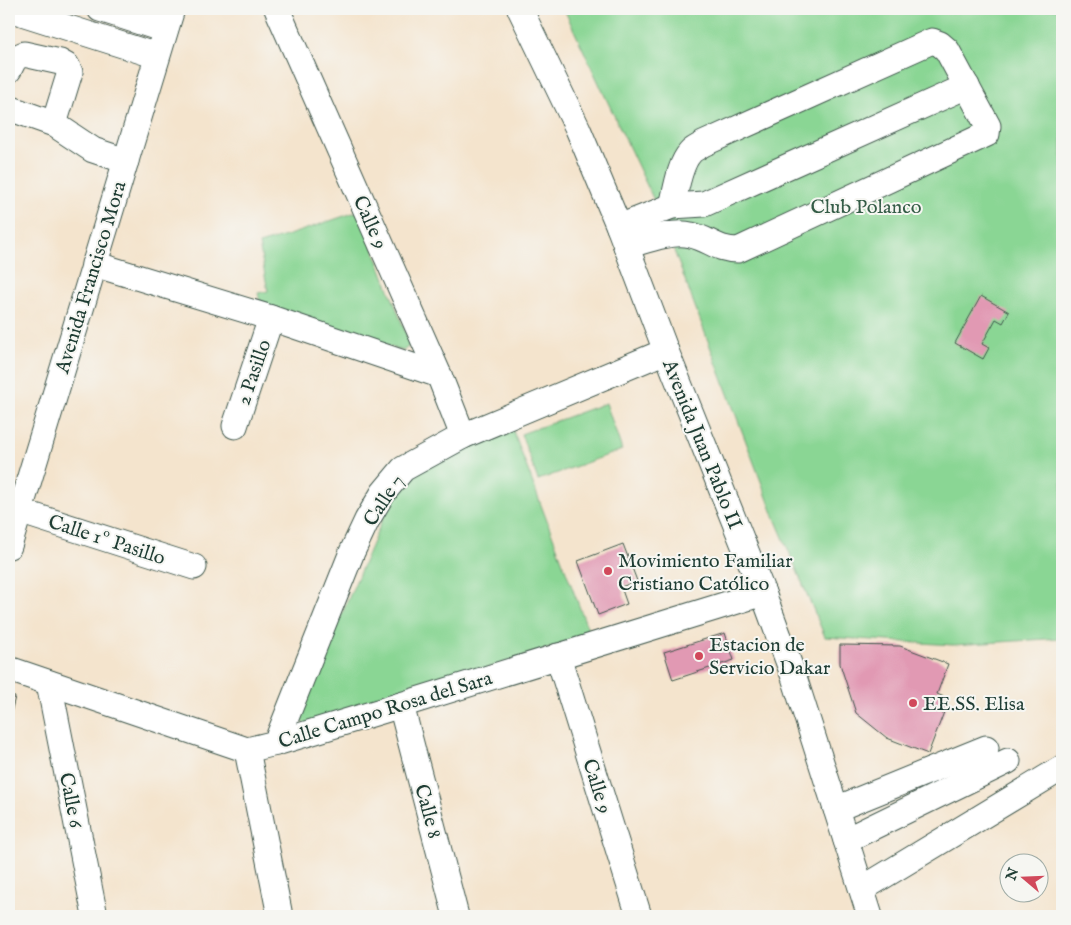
<svg xmlns="http://www.w3.org/2000/svg" width="1071" height="925" font-family="'IM FELL English',serif">
  <style>
    .green { fill: #8ad694; stroke: #548a64 }
    .building { fill: #e199b3 }
    .lines { fill: none; stroke-linecap: round; stroke-linejoin: round }
    .minor-casing { stroke: #3f564b; stroke-width: 27 }
    .minor { stroke: #fff; stroke-width: 25 }
    .poi-dot { fill: #d1495b; stroke: #f6f6f2; stroke-width: 2 }
    .labels { text-anchor: middle; stroke-width: 4; stroke-linejoin: round; paint-order: stroke }
    .park-label { font-size: 20px; fill: #345c47; stroke: #f6f6f2 }
    .street-label { font-size: 20px; fill: #1f3d34; stroke: #f6f6f2 }
    .poi-label { font-size: 20px; fill: #1f3d34; stroke: #f6f6f2; text-anchor: start }
  </style>
  <rect width="100%" height="100%" fill="#f6f6f2"/>
  <filter id="ink" filterUnits="userSpaceOnUse"><feTurbulence type="fractalNoise" baseFrequency=".02" numOctaves="2"/><feDisplacementMap in="SourceGraphic" scale="10" xChannelSelector="R" yChannelSelector="G"/><feConvolveMatrix kernelMatrix="1 2 1 2 8 2 1 2 1" color-interpolation-filters="sRGB"/></filter>
  <filter id="wash" filterUnits="userSpaceOnUse"><feTurbulence type="fractalNoise" baseFrequency=".0096" numOctaves="4" result="noise"/><feDisplacementMap in="SourceGraphic" scale="20" xChannelSelector="R" yChannelSelector="G"/><feGaussianBlur stdDeviation="1.12" result="paint"/><feColorMatrix in="noise" values="0 0 0 0 0 0 0 0 0 0 0 0 0 0 0 0 0 1.4 0 .05"/><feComposite in="paint" operator="in"/></filter>
  <g filter="url(#wash)">
    <rect width="100%" height="100%" fill="#f4e4cd"/>
    <!-- green -->
    <g class="green">
      <polygon points="564,9 1062,9 1062,638 953,645 825,637 774,516 659,211"/>
      <polygon points="359,211 408,339 409,346 403,351 261,306 258,293 268,291 259,244 286,236"/>
      <polygon points="606,403 622,450 538,480 521,434"/>
      <polygon points="512,428 590,635 308,726 300,720 299,714 390,502 416,471"/>
    </g>
    <g id="blocks">
      <!-- building -->
      <g class="building">
        <polygon points="981,296 1009,312 1003,323 996,319 982,344 989,348 983,359 955,343"/>
        <polygon points="623,544 637,581 621,587 627,604 598,615 578,561"/>
        <polygon points="725,633 734,660 673,680 664,652"/>
        <polygon points="840,645 900,646 948,664 937,694 949,699 928,754 887,738 856,713 840,664"/>
        <polygon points="9,695 15,697 11,713 9,713"/>
      </g>
    </g>
  </g>
  <g filter="url(#ink)">
    <use href="#blocks" fill-opacity="0" stroke="#3f564b" stroke-width="1"/>
    <g class="lines">
      <defs>
        <g id="minor">
          <polyline points="9,9 157,56"/>
          <polyline points="100,9 165,30"/>
          <polyline points="277,9 439,375 463,436"/>
          <polyline points="520,9 578,129 619,227 666,351 763,593 794,677 870,916"/>
          <polyline points="9,70 15,58 24,54 60,62 67,66 70,72 54,124"/>
          <polyline points="9,108 54,124 93,150 126,161"/>
          <polyline points="619,227 672,206 704,204 967,86"/>
          <path d="M626,246C644,241 673,230 691,235C710,239 716,250 738,250L987,134L988,126L947,50L940,44L932,41L703,144C699,147 693,149 690,153C679,165 676,191 672,206"/>
          <polyline points="94,264 271,318 439,375"/>
          <polyline points="235,426 271,318"/>
          <polyline points="19,511 194,567"/>
          <polyline points="9,546 172,9"/>
          <polyline points="558,656 639,916"/>
          <polyline points="9,669 247,750 276,743 401,705 763,593"/>
          <polyline points="49,683 95,916"/>
          <polyline points="401,705 456,916"/>
          <polyline points="276,743 352,552 367,520 383,493 403,469 463,436 666,351"/>
          <polyline points="247,750 280,916"/>
          <polyline points="836,809 986,748"/>
          <polyline points="846,840 1008,761"/>
          <polyline points="862,889 1062,768"/>
        </g>
      </defs>
      <!-- minor casing -->
      <use href="#minor" class="minor-casing"/>
      <!-- minor -->
      <use href="#minor" class="minor"/>
    </g>
  </g>
  <!-- markers -->
  <g class="poi-dot">
    <circle cx="608" cy="571" r="5"/>
    <circle cx="699" cy="656" r="5"/>
    <circle cx="913" cy="703" r="5"/>
  </g>
  <g class="labels">
    <!-- park labels -->
    <g class="park-label">
      <text x="866" y="213">Club Polanco</text>
    </g>
    <!-- street labels -->
    <g class="street-label">
      <text transform="translate(371 222) rotate(66)" y="7">Calle 9</text>
      <text transform="translate(90 277) rotate(-73)" y="7">Avenida Francisco Mora</text>
      <text transform="translate(253 372) rotate(-71)" y="7">2 Pasillo</text>
      <text transform="translate(703 444) rotate(68)" y="7">Avenida Juan Pablo II</text>
      <text transform="translate(383 500) rotate(-57)" y="7">Calle 7</text>
      <text transform="translate(107 539) rotate(18)" y="7">Calle 1º Pasillo</text>
      <text transform="translate(385 709) rotate(-17)" y="7">Calle Campo Rosa del Sara</text>
      <text transform="translate(598 786) rotate(73)" y="7">Calle 9</text>
      <text transform="translate(72 800) rotate(79)" y="7">Calle 6</text>
      <text transform="translate(429 811) rotate(75)" y="7">Calle 8</text>
    </g>
    <!-- poi labels -->
    <g class="poi-label">
      <text x="618" y="567">Movimiento Familiar<tspan x="618" dy="23">Cristiano Católico</tspan></text>
      <text x="709" y="651">Estacion de<tspan x="709" dy="23">Servicio Dakar</tspan></text>
      <text x="923" y="710">EE.SS. Elisa</text>
    </g>
  </g>
  <!-- margin -->
  <rect width="1071" height="925" fill="none" stroke="#f6f6f2" stroke-width="30"/>
  <!-- north arrow -->
  <g transform="translate(1024 878) rotate(289)"><circle r="24" fill="#f6f6f2" stroke="#a0aca6"/>
  <path d="M0-4L9 19L0 12L-9 19Z" fill="#d1495b"/>
  <text y="-8" font-size="14" font-weight="bold" text-anchor="middle" fill="#1f3d34">N</text>
  </g>
</svg>
